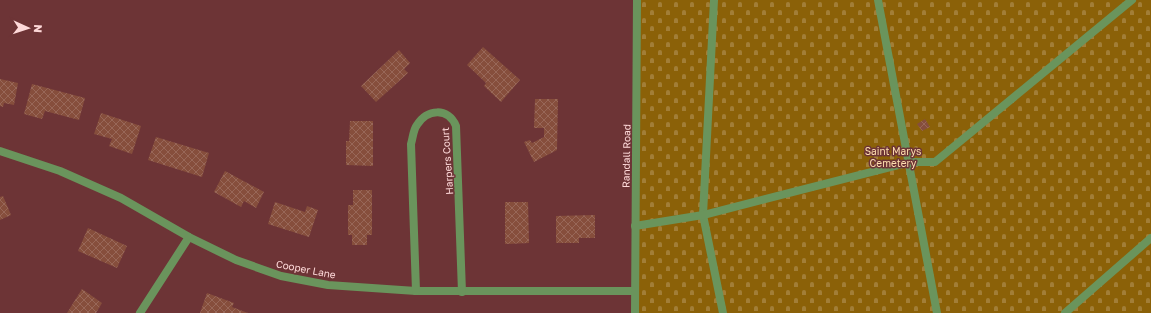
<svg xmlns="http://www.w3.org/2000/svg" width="1151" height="313" font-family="'Golos Text',sans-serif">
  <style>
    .cemetery { fill: url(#cemetery-stones) }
    .building { fill: url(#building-cross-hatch) }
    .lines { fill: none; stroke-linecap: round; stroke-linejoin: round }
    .service { stroke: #6a945c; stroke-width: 8 }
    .minor { stroke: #6a945c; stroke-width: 8 }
    .tertiary { stroke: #6a945c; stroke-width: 8 }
    .labels { text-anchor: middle; stroke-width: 3; stroke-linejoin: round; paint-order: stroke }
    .park-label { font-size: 10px; fill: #fedeae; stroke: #6d3436 }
    .street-label { font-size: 10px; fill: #fed9d9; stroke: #6d3436 }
  </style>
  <defs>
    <pattern id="cemetery-stones" width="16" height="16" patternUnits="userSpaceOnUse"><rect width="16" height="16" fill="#8b6108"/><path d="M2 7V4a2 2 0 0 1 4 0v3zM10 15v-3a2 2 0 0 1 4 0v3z" fill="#a27e37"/></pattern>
    <pattern id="building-cross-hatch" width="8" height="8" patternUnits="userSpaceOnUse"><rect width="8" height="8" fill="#864e3c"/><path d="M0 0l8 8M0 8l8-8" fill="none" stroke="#986758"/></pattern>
  </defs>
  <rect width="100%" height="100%" fill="#6d3436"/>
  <!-- cemetery -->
  <polygon class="cemetery" points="637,0 1151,0 1151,313 635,313"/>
  <!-- building -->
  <g class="building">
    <polygon points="483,47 520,80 501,102 484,86 486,83 467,65"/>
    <polygon points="399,50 410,63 404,69 408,73 376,102 361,86"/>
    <polygon points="0,79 18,83 14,105 4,103 3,107 0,106"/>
    <polygon points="32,84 85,98 79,120 45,111 42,119 24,114"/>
    <polygon points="535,99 558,99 557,150 534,162 524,142 530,140 532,143 544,137 544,128 534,128"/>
    <polygon points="101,113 141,126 132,154 109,146 112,139 94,134"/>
    <polygon points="925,119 930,127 922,131 917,124"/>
    <polygon points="350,121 373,121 373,166 346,165 346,141 349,141"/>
    <polygon points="156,137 209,153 202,177 148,160"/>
    <polygon points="225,171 264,192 256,208 244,201 241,207 214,192"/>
    <polygon points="353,190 372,190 372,235 367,235 367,245 352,245 352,235 348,235 348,205 353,205"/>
    <polygon points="3,196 11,215 0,220 0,197"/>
    <polygon points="275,202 305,212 307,206 318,210 309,237 268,224"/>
    <polygon points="505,202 528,202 529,243 505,244"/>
    <polygon points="595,215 595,238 579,238 579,243 556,243 556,216"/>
    <polygon points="88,228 127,246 117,268 78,251"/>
    <polygon points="82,289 102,303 96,313 67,313"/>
    <polygon points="207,293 234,303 232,307 248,313 200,313"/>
  </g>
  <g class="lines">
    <!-- service -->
    <g class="service">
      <polyline points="714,0 703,215 723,313"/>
      <polyline points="878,0 937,313"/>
      <polyline points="635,226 703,215 910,162 935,162 1132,0"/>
      <polyline points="1065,313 1151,238"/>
    </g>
    <!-- minor -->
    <g class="minor">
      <polyline points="0,151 60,171 121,198 189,237 236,260 281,276 328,285 416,291 635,291"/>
      <path d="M416,291L411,144C413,138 413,130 417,125C427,109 448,107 456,126L462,292"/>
      <polyline points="140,313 189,237"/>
    </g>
    <!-- tertiary -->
    <polyline class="tertiary" points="635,313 637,0"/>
  </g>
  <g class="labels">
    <!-- park labels -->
    <g class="park-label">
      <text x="893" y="155">Saint Marys<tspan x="893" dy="12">Cemetery</tspan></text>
    </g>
    <!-- street labels -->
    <g class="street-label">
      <text transform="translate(626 156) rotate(-89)" y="4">Randall Road</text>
      <text transform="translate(447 161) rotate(-94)" y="4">Harpers Court</text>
      <text transform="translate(306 269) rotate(11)" y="4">Cooper Lane</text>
    </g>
  </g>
  <!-- north arrow -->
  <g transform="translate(28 28) rotate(93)" stroke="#6d3436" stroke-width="3" paint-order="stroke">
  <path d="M0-3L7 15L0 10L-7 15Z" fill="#fed9d9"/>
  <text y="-6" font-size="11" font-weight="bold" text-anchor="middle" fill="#fed9d9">N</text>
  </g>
</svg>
